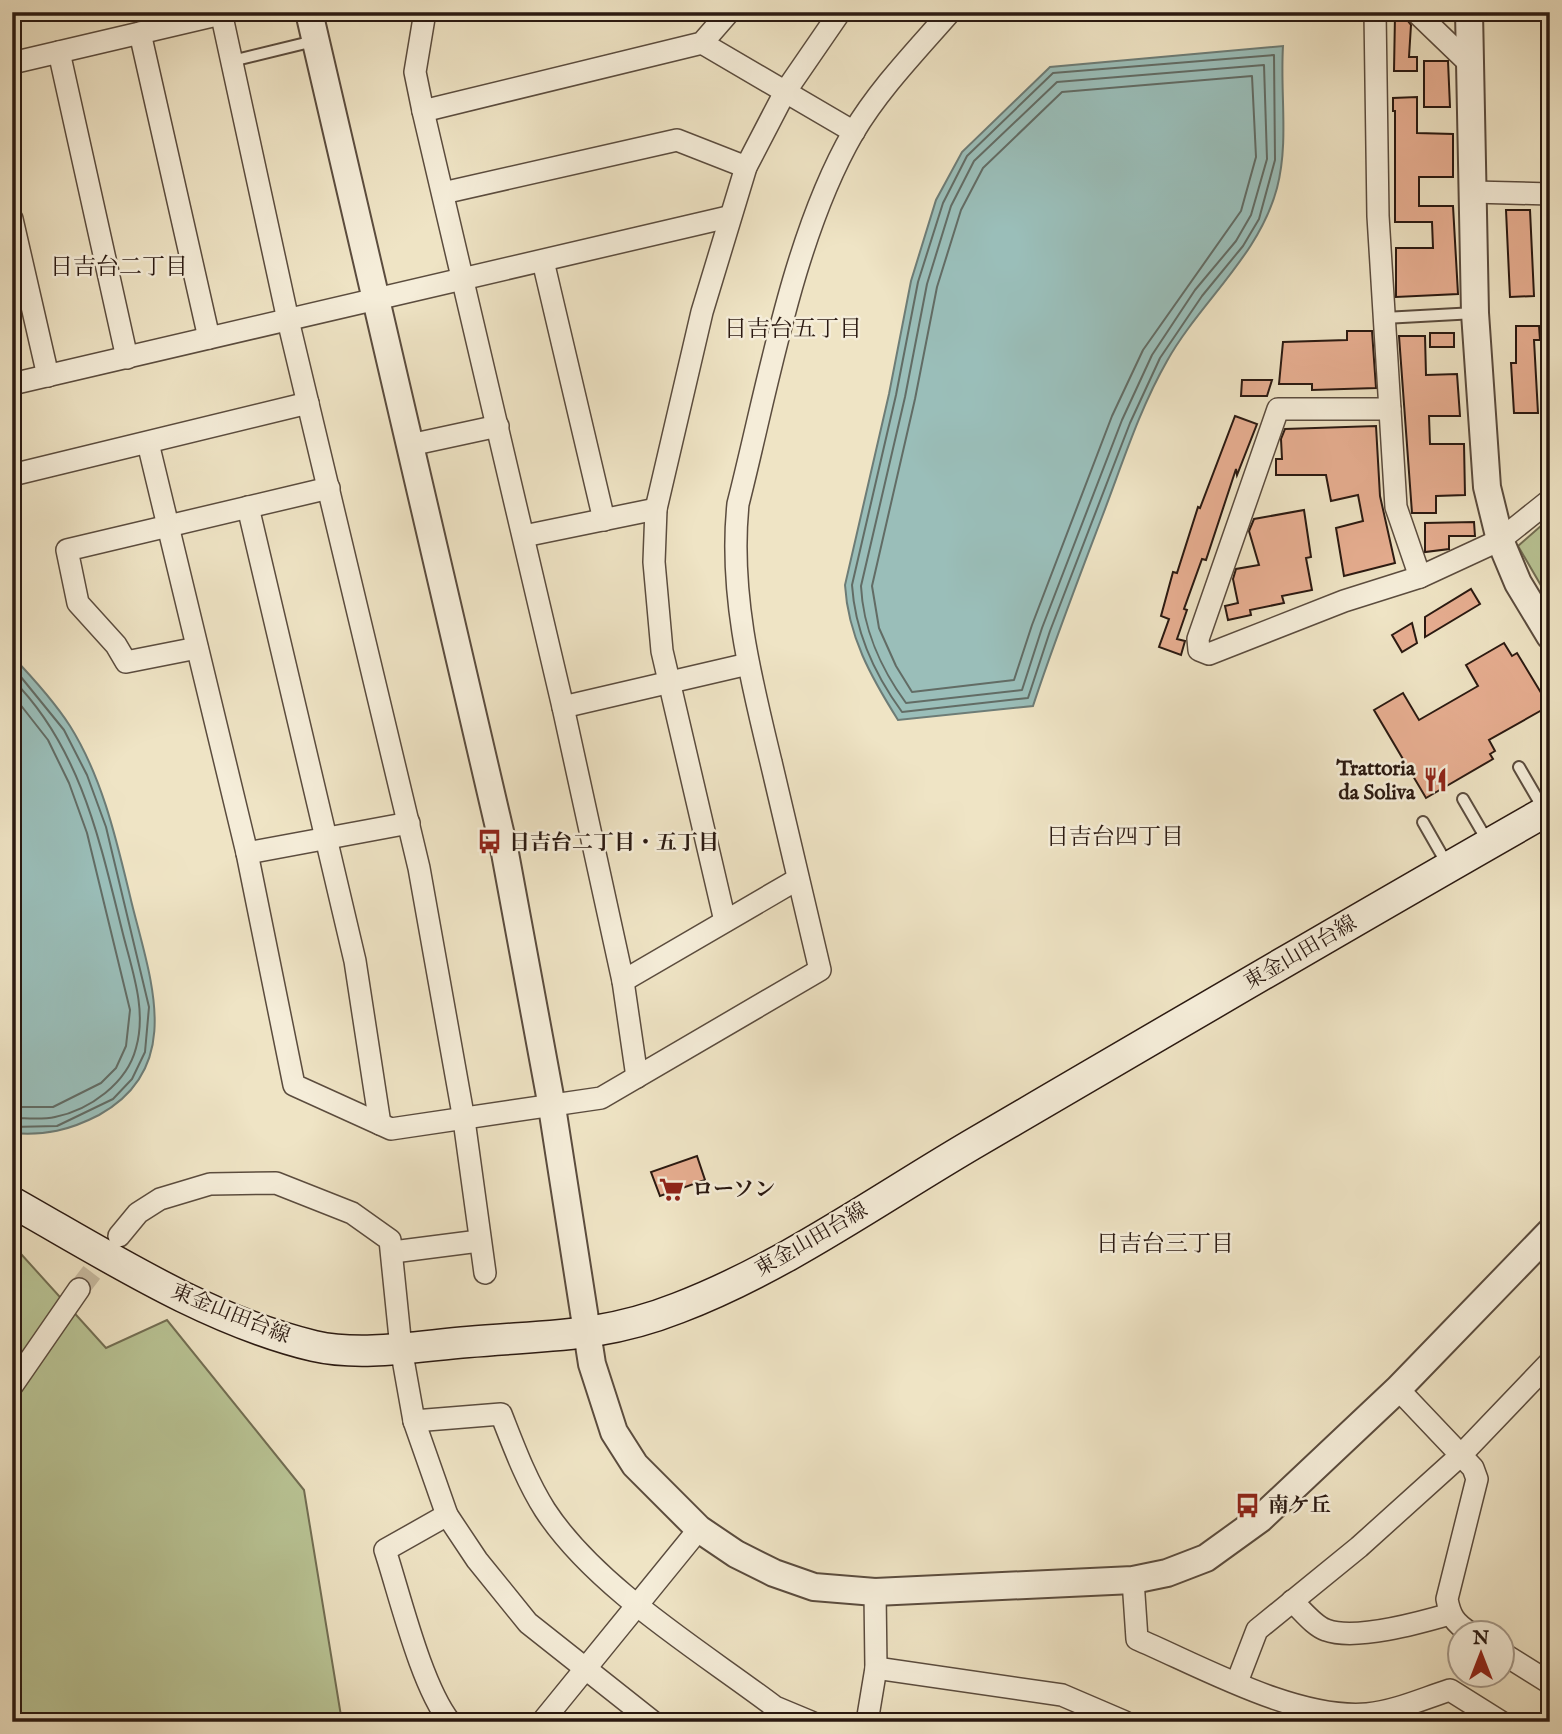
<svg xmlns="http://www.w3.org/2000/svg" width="1562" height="1734" font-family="'IM FELL English','Noto Serif JP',serif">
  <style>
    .green { fill: #b9c495; stroke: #726e53; stroke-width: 2 }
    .water { fill: #9abeb9; stroke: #6d7c76; stroke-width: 2 }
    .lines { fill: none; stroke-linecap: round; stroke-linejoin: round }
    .shore { stroke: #626c65; stroke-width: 2 }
    .building { fill: #e7ae91; stroke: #2a1911; stroke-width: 2 }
    .minor-tunnel { stroke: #c8bba1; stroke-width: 21; stroke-dasharray: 21 10; stroke-linecap: butt }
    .service-casing { stroke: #5b4c3e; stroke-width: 14 }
    .minor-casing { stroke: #5b4c3e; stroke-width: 24 }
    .tertiary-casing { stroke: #5b4c3e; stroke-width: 30 }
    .secondary-casing { stroke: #2a1911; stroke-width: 33 }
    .service { stroke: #f5edd9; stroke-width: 10 }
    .minor { stroke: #f5edd9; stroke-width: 21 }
    .tertiary { stroke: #f5edd9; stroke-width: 26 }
    .secondary { stroke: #f5edd9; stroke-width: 30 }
    .labels { text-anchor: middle; stroke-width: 5; stroke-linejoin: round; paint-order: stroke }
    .poi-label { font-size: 21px; font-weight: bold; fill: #2a1911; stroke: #f5edd9; text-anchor: start }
    .street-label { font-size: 21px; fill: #2a1911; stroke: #f5edd9 }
    .neighbourhood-label { font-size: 23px; fill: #2a1911; stroke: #f5edd9 }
  </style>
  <rect width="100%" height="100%" fill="#efe4c5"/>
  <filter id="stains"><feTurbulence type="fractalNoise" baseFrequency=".00286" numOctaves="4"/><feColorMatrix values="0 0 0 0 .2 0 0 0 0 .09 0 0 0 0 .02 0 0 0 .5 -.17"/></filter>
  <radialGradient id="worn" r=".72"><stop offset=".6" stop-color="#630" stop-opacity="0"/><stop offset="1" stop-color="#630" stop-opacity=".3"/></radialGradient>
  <!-- green -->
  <g class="green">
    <polygon points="1550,518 1550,601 1518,546"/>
    <polygon points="12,1244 106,1348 167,1320 304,1490 342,1722 12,1722"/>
  </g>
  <!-- water -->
  <g class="water">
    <path d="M1283,46C1280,94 1289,142 1277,188C1259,256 1200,302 1167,361C1139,410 1122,465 1102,517C1078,580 1054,642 1033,706L898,720C871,677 848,636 845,585L889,394L911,281L936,200L962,152L1050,67Z"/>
    <path d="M12,656C33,678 54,701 70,726C102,777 116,838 130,896C148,973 188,1066 99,1115C70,1130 45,1136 12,1133Z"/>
  </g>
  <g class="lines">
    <!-- shore -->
    <g class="shore">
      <path d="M1274,55L1275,160L1259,219L1243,246L1202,296L1160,358L1130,423L1050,631L1028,698L902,712C875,675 855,631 852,585L896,395L918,282L943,203L967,156L1053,73Z"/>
      <path d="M1264,65L1267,159L1251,215L1236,241L1195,290L1152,355L1122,420L1042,628L1022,690L906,703C881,669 863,628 861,586L905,397L927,284L951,206L974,161L1057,82Z"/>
      <polygon points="1252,76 1256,157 1241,211 1143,350 1112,416 1032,625 1014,680 912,692 896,666 879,628 872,586 915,399 937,287 961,210 983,168 1062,92"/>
      <polyline points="12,666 64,730 87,775 106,827 149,1007 145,1052 132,1079 113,1099 57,1126 12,1127"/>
      <path d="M12,679C81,748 100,842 123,934C132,970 147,1010 136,1048C127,1083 90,1110 55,1117C42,1120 26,1118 12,1118"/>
      <polyline points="12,694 48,740 69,783 87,833 130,1010 126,1046 116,1068 101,1083 53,1107 12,1107"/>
    </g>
  </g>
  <!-- building -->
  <g class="building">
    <polygon points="1395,15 1404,16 1411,25 1409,57 1417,57 1417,71 1394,71"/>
    <polygon points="1424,61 1448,61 1450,107 1424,107"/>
    <polygon points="1417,97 1417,133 1453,134 1453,177 1419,177 1419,206 1453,206 1458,294 1396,297 1396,248 1433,248 1432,222 1395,222 1395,111 1393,111 1393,98"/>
    <polygon points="1506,210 1530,210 1534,296 1510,297"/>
    <polygon points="1516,326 1539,326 1540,340 1534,340 1538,413 1514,413 1511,363 1516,363"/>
    <polygon points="1347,331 1372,331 1376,388 1312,390 1312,384 1279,384 1283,342 1347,340"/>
    <rect x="1430" y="333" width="24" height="14"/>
    <polygon points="1399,336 1425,336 1426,375 1457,374 1460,416 1429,416 1430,444 1464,444 1465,495 1436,496 1436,513 1412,513"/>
    <polygon points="1242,380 1272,380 1267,396 1241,396"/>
    <polygon points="1235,416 1257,424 1237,475 1236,469 1206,560 1202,559 1184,609 1187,610 1177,639 1185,641 1181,655 1159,647 1169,619 1161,616 1173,572 1177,573 1198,507 1200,508"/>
    <polygon points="1376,426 1380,496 1395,563 1344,576 1336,528 1363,521 1358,495 1331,501 1326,475 1276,475 1276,459 1282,459 1281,439 1285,429"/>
    <polygon points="1304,510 1311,557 1306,558 1312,590 1282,596 1284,603 1250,610 1251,615 1228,620 1225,606 1238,603 1233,579 1236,569 1259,565 1249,531 1254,519"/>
    <polygon points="1474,522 1475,536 1449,536 1449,549 1425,552 1425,523"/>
    <polygon points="1471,589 1480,604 1425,637 1425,617"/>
    <polygon points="1412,623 1417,643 1402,652 1392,635"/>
    <polygon points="1504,643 1512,656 1517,653 1549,706 1489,740 1495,751 1490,754 1493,759 1426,798 1374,710 1403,693 1419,720 1478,686 1466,665"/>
    <polygon points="697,1156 705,1180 660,1196 651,1172"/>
  </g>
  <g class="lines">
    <!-- minor-tunnel -->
    <polyline class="minor-tunnel" points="79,1289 112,1246"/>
    <defs>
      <g id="service">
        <polyline points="232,61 314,41"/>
        <polyline points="1550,251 1550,274"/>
        <polyline points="1384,318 1475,313"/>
        <polyline points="1519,767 1544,810"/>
        <polyline points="1463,799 1488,842"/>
        <polyline points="1423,822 1447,864"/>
      </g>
      <g id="minor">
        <polyline points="221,12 288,320 419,868 464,1120 485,1273"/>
        <polyline points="425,12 415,72 423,111 563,707 623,981 637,1077"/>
        <polyline points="1375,12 1378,216 1396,507 1420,577"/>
        <polyline points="1416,12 1470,64"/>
        <polyline points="140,33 209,338"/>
        <polyline points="702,43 854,132"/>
        <polyline points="59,52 127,358"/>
        <polyline points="12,63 221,14"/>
        <polyline points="423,111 702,43 729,12"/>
        <polyline points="1473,192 1550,194"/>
        <polyline points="443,193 677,140 746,167"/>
        <polyline points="12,219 48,376"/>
        <polyline points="543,261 604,520"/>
        <polyline points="12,384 728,217"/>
        <polyline points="1390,409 1278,409 1198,639 1199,650 1209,654 1344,601 1420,577 1500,540 1550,500"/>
        <path d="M148,443L247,853L294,1085L391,1129L601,1098L820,970C803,900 787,831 771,762C750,676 729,592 738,504C768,386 793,237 853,133C879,89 916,51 950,12"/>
        <polyline points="410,445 498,426"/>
        <polyline points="12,475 308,403"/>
        <polyline points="248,507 355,961 380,1124"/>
        <polyline points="524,536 656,509"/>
        <polyline points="197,648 126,662 116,645 78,603 67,550 329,488"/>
        <polyline points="563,707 748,664"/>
        <polyline points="247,853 409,823"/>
        <polyline points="725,921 662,651 654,562 656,509 702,312 746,167 785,92 840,12"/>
        <polyline points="623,981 798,879"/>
        <polyline points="119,1236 138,1213 160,1199 210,1184 276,1183 352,1213 390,1240 401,1348 414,1421 447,1515 477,1560 528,1623 653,1722"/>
        <polyline points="393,1252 479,1241"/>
        <polyline points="12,1386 79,1289"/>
        <path d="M1398,1389L1473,1468L1477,1479L1447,1599C1450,1616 1455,1623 1469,1632"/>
        <path d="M414,1421L501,1414C514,1447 526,1480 545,1510C596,1588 701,1651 775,1707L811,1722"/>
        <path d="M447,1515L385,1550C400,1596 421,1685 450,1722"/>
        <path d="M1133,1580L1137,1639C1202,1667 1296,1720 1367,1714C1396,1711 1422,1699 1450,1690L1501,1722"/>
        <path d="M1292,1601C1302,1610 1314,1626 1326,1630C1355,1641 1419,1623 1450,1614"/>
        <polyline points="1502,1653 1550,1683"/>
        <polyline points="876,1668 1062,1695 1125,1722"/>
        <polyline points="1237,1682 1257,1630 1359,1547 1461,1455 1550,1362"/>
        <polyline points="542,1722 699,1529"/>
        <polyline points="867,1722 876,1668 875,1592"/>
      </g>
      <g id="tertiary">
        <polyline points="309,12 505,853 552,1107 592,1364 614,1432 635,1465 699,1529 736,1554 774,1573 814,1587 875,1592 1133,1580 1167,1573 1206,1558 1260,1519 1398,1389 1550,1232"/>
        <polyline points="1469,12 1475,313 1487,487 1500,540 1518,583 1550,636"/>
      </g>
      <path id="secondary" d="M12,1202C106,1255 208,1321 314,1346C362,1357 419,1346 468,1342C547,1335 602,1338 678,1308C785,1267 880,1198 978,1141C1168,1030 1358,918 1550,809"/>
    </defs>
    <!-- service casing -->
    <use href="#service" class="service-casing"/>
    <!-- minor casing -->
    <use href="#minor" class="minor-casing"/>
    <!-- tertiary casing -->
    <use href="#tertiary" class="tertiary-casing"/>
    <!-- secondary casing -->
    <use href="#secondary" class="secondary-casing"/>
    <!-- service -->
    <use href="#service" class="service"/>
    <!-- minor -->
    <use href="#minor" class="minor"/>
    <!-- tertiary -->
    <use href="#tertiary" class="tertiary"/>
    <!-- secondary -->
    <use href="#secondary" class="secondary"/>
  </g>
  <!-- icons -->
  <defs>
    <symbol id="restaurant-bare" viewBox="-9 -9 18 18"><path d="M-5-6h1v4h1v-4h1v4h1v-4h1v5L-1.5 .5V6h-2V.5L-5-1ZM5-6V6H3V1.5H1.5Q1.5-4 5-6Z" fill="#8f2418" stroke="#f5edd9" stroke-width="2.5" paint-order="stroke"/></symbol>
    <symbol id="bus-bare" viewBox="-9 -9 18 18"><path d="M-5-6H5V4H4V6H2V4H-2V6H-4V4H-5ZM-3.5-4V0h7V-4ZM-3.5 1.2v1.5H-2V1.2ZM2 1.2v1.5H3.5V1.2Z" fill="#8f2418" stroke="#f5edd9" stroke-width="2.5" paint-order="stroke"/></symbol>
    <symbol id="supermarket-bare" viewBox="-9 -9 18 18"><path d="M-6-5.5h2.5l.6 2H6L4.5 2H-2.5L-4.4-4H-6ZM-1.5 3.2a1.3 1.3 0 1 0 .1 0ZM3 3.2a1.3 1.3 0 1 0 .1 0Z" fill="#8f2418" stroke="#f5edd9" stroke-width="2.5" paint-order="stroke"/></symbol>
  </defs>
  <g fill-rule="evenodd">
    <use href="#restaurant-bare" x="1418" y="762" width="35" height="35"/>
    <use href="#bus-bare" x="472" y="824" width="35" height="35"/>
    <use href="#supermarket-bare" x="654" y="1172" width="35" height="35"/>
    <use href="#bus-bare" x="1230" y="1488" width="35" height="35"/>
  </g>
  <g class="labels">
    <!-- poi labels -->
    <g class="poi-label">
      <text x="1415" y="775" text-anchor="end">Trattoria<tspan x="1415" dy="24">da Soliva</tspan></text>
      <text x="509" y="849">日吉台二丁目・五丁目</text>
      <text x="692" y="1196">ローソン</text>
      <text x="1268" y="1512">南ケ丘</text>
    </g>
    <!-- street labels -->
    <g class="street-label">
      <text transform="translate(1300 952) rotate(-30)" y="7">東金山田台線</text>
      <text transform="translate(811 1239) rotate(-30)" y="7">東金山田台線</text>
      <text transform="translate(231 1313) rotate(22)" y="7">東金山田台線</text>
    </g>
    <!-- neighbourhood labels -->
    <g class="neighbourhood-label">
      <text x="119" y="274">日吉台二丁目</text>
      <text x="793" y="336">日吉台五丁目</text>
      <text x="1115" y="844">日吉台四丁目</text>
      <text x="1165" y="1251">日吉台三丁目</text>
    </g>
  </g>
  <!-- margin -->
  <rect width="1562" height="1734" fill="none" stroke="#efe4c5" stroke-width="42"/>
  <rect x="14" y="14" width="1534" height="1706" fill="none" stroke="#2a1911" stroke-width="3.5"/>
  <rect x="21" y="21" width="1520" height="1692" fill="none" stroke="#2a1911" stroke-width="2"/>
  <!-- north arrow -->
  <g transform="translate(1481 1654)"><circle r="33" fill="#f5edd9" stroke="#a49889" stroke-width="2"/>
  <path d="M0-5L12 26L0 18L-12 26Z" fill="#8f2418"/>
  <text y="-10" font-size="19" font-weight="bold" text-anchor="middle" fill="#2a1911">N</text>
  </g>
  <rect width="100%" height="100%" filter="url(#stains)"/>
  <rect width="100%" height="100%" fill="url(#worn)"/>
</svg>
